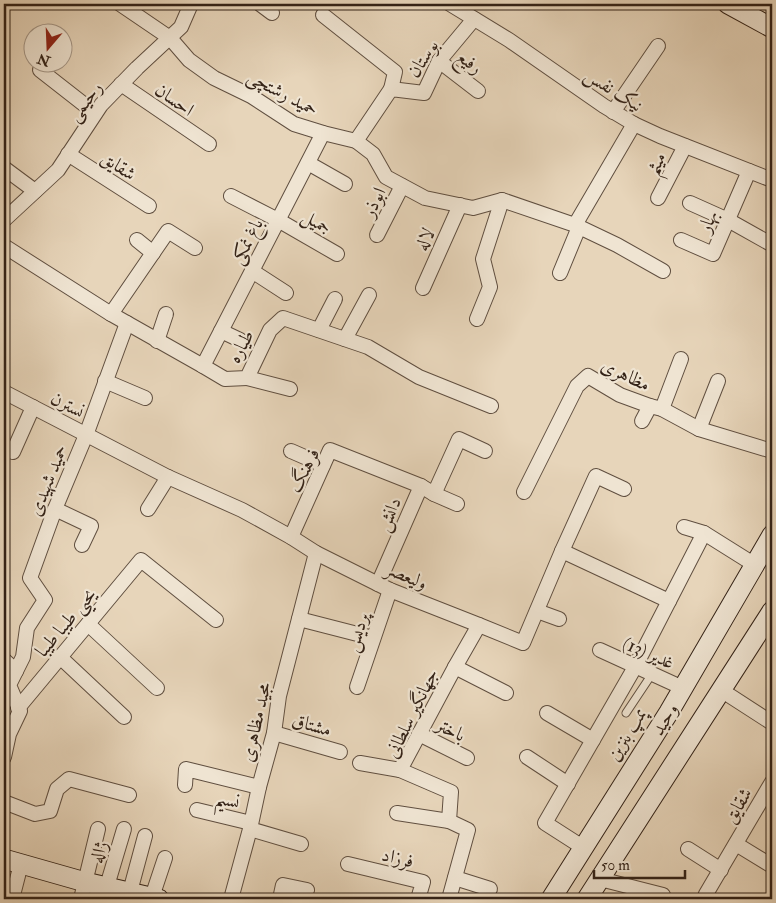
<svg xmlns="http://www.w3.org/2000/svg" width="776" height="903" font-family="'IM FELL Double Pica',Amiri,serif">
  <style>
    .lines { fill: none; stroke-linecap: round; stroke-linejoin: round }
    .lane-casing { stroke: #604f40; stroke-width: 9 }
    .street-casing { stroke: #604f40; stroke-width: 16 }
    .secondary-casing { stroke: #332217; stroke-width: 21 }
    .lane { stroke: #efe4d2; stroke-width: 7 }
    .street { stroke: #efe4d2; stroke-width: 14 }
    .secondary { stroke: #efe4d2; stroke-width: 19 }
    .labels { text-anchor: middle; stroke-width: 4.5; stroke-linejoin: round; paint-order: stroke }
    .street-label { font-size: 19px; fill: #332217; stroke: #efe4d2 }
  </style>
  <rect width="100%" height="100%" fill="#e7d5ba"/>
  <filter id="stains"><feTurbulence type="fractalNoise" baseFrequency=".004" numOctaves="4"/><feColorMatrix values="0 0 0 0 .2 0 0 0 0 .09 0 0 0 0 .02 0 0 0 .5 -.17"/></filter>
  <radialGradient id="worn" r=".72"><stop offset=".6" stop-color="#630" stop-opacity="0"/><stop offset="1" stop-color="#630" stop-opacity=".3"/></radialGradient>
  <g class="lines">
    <defs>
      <polyline id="lane" points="626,713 652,674"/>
      <g id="street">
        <polyline points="120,4 170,38 189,60 214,78 251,96 294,124 323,133 356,141 373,154 386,177 425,198 473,208 502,200 575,225 617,245 663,271"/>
        <polyline points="260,4 272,13"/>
        <polyline points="450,4 509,40 604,106 634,124 660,136 772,180"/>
        <polyline points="323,15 395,72 391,89"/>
        <polyline points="439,61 478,91"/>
        <polyline points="40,70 95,113"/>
        <polyline points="121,84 209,144"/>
        <polyline points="613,112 658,46"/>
        <polyline points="356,141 391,89 424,93 439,61 474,19"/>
        <polyline points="68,154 149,206"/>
        <polyline points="308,163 345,184"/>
        <polyline points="4,168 35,191"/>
        <polyline points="231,196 278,220 337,254"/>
        <polyline points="658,198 685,146"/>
        <polyline points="690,203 728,220 769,243"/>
        <polyline points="4,220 58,170 101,105 137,68 181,27 191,4"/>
        <polyline points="575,225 634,124"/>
        <polyline points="377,235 402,186"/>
        <polyline points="137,240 153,253"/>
        <polyline points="681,240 713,254 749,171"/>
        <polyline points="4,246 111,314 203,366 225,379 247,378 270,330 283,318 368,347 419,377 491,406"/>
        <polyline points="252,271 286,293"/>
        <polyline points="560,273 579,227"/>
        <polyline points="423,288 460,205"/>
        <polyline points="111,314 168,231 195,248"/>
        <polyline points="477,319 490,287 483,259 502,200"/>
        <polyline points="319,330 335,299"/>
        <polyline points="221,331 240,340"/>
        <polyline points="345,339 369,295"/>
        <polyline points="157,341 166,314"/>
        <polyline points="203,366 323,133"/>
        <polyline points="247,378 290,389"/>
        <polyline points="105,381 145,398"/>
        <polyline points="4,392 168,477 242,510 291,537 316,553 390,590 479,625 523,643 562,551 669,601"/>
        <polyline points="662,409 681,359"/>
        <polyline points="642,421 650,406"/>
        <polyline points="699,429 718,381"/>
        <polyline points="291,451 323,465"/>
        <polyline points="13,452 33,407"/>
        <polyline points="524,492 577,386 588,376 620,395 650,406 662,409 699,429 772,451"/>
        <polyline points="434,494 459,439 485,451"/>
        <polyline points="55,509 91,526 82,545"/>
        <polyline points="148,509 168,477"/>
        <polyline points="684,527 704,533 755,565"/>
        <polyline points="291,537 330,450 421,486 434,494 457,504"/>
        <polyline points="562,551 596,476 624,489"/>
        <polyline points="378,584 421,486"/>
        <polyline points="537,611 559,619"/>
        <polyline points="299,619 373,638"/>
        <polyline points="88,624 157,688"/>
        <polyline points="600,650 683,688"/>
        <polyline points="60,657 124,717"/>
        <polyline points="4,660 16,671"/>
        <polyline points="455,667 506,693"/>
        <polyline points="357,687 390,590"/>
        <polyline points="721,690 772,723"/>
        <polyline points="18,708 141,560 216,620"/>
        <polyline points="547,713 593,740"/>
        <polyline points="274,733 340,752"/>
        <polyline points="419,734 467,758"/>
        <polyline points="4,757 9,734 20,711 9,685 23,657 27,628 45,600 30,578 55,509 86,435 127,323"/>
        <polyline points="527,757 568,784"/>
        <polyline points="360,763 400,770"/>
        <polyline points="185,785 186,769 259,787"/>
        <polyline points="4,802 35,814 50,811 57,789 69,779 129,795"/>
        <polyline points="197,810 251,823"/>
        <polyline points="397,813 449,821"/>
        <polyline points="250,829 301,844"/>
        <polyline points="736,844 772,866"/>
        <polyline points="584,848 545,823 635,667 704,533"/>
        <polyline points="688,849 721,870"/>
        <polyline points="348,864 423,882 418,899"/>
        <polyline points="455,878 490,889"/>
        <polyline points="600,879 663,895"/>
        <polyline points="107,886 124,829"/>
        <polyline points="152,897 165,858"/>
        <polyline points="12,899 21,864"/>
        <polyline points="81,899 98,829"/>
        <polyline points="128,899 145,836"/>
        <polyline points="231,899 250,829 259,787 274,733 279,696 316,553"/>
        <polyline points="280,899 283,885 307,890"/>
        <polyline points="449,899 468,830 449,821 451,792 400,770 455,667 479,625"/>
        <polyline points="704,899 706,894 772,782"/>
      </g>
      <g id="secondary">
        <polyline points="728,4 772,28"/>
        <polyline points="4,859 85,882 159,899"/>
        <polyline points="551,899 669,712 772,535"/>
        <polyline points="587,899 772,611"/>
      </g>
    </defs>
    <!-- lane casing -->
    <use href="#lane" class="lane-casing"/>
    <!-- street casing -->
    <use href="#street" class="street-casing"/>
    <!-- secondary casing -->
    <use href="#secondary" class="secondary-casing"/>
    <!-- lane -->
    <use href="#lane" class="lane"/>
    <!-- street -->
    <use href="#street" class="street"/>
    <!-- secondary -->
    <use href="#secondary" class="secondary"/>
  </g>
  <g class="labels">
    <!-- street labels -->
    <g class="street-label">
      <text transform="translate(422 58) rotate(-57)" y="7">بوستان</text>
      <text transform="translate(470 61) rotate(37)" y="7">رفیع</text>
      <text transform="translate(614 89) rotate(32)" y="7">نیک نفس</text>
      <text transform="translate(283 92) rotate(28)" y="7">حمید رشتچی</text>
      <text transform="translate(175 99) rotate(35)" y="7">احسان</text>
      <text transform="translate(84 101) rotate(-53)" y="7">رحیمی</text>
      <text transform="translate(655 163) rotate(-63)" y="7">میثم</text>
      <text transform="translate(119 165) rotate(33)" y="7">شقایق</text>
      <text transform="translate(373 202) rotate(-64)" y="7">ابوذر</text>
      <text transform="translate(317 221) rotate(30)" y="7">جمیل</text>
      <text transform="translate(707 221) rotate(-67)" y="7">بهار</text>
      <text transform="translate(424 239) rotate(-66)" y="7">لاله</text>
      <text transform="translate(246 241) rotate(-63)" y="7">باغ نمکی</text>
      <text transform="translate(240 346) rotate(-62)" y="7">طیاره</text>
      <text transform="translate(626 374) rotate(25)" y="7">مظاهری</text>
      <text transform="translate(68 404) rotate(28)" y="7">نسترن</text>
      <text transform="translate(303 470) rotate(-62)" y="7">فرهنگ</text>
      <text transform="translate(47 480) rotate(-68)" y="7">حمید شهیدی</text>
      <text transform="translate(388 514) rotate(-67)" y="7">دانش</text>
      <text transform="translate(407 575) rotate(23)" y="7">ولیعصر</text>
      <text transform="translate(65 622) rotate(-50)" y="7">یحیی طیبا طیبا</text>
      <text transform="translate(356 632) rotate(-72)" y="7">پردیس</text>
      <text transform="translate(649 652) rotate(24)" y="7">غدیر (13)</text>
      <text transform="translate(411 713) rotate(-64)" y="7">جهانگیر سلطانی</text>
      <text transform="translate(664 719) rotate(-59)" y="7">وحید</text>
      <text transform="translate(255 722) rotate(-77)" y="7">مجید مظاهری</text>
      <text transform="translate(312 724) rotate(16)" y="7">مشتاق</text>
      <text transform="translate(451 729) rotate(26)" y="7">باختر</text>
      <text transform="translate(626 734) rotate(-59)" y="7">پمپ بنزین</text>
      <text transform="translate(228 799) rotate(14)" y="7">نسیم</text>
      <text transform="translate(737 805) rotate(-59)" y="7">شقایق</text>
      <text transform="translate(98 852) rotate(-74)" y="7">ژاله</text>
      <text transform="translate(398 857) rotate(14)" y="7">فرزاد</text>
    </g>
  </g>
  <!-- margin -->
  <rect width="776" height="903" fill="none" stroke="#e7d5ba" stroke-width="20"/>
  <rect x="5" y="5" width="766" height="893" fill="none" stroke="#332217" stroke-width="2.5"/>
  <rect x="10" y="10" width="756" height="883" fill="none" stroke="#332217"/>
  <!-- north arrow -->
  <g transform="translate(48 48) rotate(199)"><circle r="24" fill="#efe4d2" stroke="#a49687"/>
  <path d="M0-4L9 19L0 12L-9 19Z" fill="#8f2418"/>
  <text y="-8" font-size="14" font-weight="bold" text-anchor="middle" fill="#332217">N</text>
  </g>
  <!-- scale -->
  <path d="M594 870v8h91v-8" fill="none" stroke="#332217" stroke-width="2.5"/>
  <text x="601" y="870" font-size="15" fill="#332217" stroke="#efe4d2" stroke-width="4" paint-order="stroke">50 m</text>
  <rect width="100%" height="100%" filter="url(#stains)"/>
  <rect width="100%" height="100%" fill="url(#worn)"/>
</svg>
